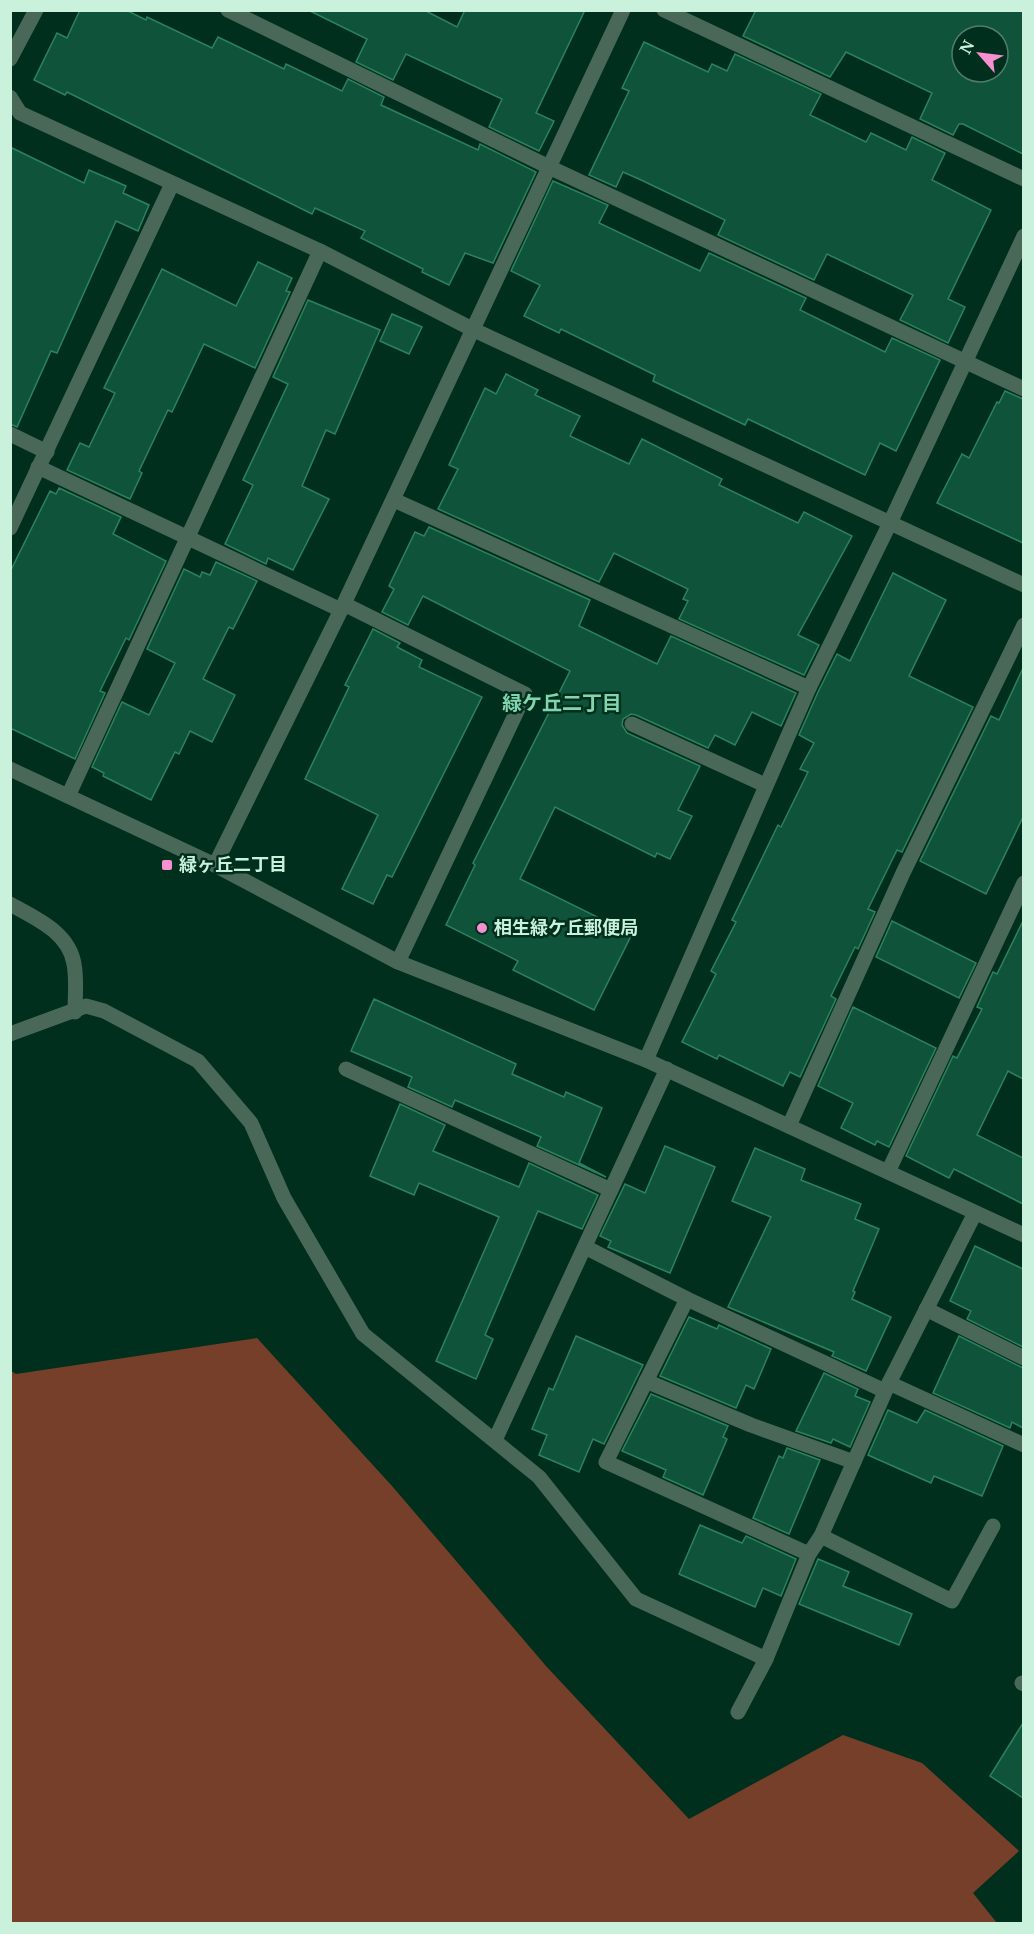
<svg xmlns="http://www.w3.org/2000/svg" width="1034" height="1934" font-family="'Noto Serif','Noto Sans JP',serif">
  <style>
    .forest { fill: #753f2a }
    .building { fill: #0f543a; stroke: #2c825e; stroke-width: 1.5; fill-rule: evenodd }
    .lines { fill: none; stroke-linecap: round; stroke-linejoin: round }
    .minor { stroke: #496858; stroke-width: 15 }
    .poi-dot { fill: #f690d1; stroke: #002f1d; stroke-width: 2 }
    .labels { text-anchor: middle; stroke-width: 5; stroke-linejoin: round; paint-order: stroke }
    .poi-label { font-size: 18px; font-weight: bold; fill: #c9f1dc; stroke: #002f1d; text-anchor: start }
    .neighbourhood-label { font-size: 20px; font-weight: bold; fill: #82d5ad; stroke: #002f1d }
  </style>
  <rect width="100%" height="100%" fill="#002f1d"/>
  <!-- forest -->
  <polygon class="forest" points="257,1338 392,1486 546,1666 689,1819 843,1735 922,1763 1019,1851 973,1893 997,1923 11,1923 11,1371 16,1374"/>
  <!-- building -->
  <g class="building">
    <polygon points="80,10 126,10 146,20 147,17 212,48 218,37 284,69 286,64 342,91 348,79 384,97 381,105 478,150 480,144 536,172 493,263 465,253 449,285 422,272 423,269 361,238 365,231 315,208 312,214 67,92 65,95 34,80 57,33 67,38"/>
    <polygon points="308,10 424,10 457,27 465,10 585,10 536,113 554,121 539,151 489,127 502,99 406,54 393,80 356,62 367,39"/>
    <path d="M756,10H1023V154L963,124H959L953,135L920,119L932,93L846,52L830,77L743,36ZM962,36H998V72H962Z"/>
    <polygon points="644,42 708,72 712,64 727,71 735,54 821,94 810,115 866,142 871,133 906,150 912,137 945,153 932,180 991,210 948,299 965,307 948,343 900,320 913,295 827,254 814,280 718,235 725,220 639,179 623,172 616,187 589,175 629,91 622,88"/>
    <polygon points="10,147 84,183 89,170 126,186 123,193 149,205 138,231 116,221 57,353 51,351 17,427 10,424"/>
    <polygon points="553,181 608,205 599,223 700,271 709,253 806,298 800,310 885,352 892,338 940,360 896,451 880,443 865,475 748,419 745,425 653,381 655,375 561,329 559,333 524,316 540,285 511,271"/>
    <polygon points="258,262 292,278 286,291 290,292 255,368 204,344 172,412 168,410 139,471 142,473 130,499 67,470 80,443 89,447 115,393 104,388 162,269 236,306"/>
    <polygon points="308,300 380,330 335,434 326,430 302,486 329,499 293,570 268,558 266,564 225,544 253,485 243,480 288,384 273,377"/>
    <polygon points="392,314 422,327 409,354 380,341"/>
    <polygon points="506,374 538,390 535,395 580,416 570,436 629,464 642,439 722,479 719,485 798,523 804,512 852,536 798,635 819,645 804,675 679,619 688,601 683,599 688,589 614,553 599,582 438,509 458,469 449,465 485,388 496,394"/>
    <polygon points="1005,391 1023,399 1023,543 937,503 962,454 969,458 997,402 999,403"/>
    <polygon points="59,488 121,517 113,534 166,561 129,640 126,638 100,691 105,693 75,759 10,728 10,572 50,491 56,494"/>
    <polygon points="429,527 590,600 579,626 657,664 671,636 796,693 781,726 752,712 735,745 715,735 708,748 636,715 631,714 623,719 622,725 627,733 700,766 678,810 692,816 670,859 657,853 655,857 555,807 520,879 632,934 594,1010 513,970 518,961 446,925 475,865 473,863 570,671 423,596 408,625 382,612 394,589 389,586 415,532 424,536"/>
    <polygon points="216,562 257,581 233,629 229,627 203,679 235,695 212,742 190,731 179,754 175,752 151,800 103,776 104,773 92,767 122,702 149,715 175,663 147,649 184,569 200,577 202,572 210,575"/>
    <polygon points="893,573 946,600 909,676 973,707 902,852 897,850 868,909 875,912 858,949 855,947 831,996 836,999 800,1077 790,1072 783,1086 719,1055 717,1059 682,1042 716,974 711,971 736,922 732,920 778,825 781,827 808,772 800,769 814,743 799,735 818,692 837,654 850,661"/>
    <polygon points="373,629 400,643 397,647 422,660 419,667 482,697 392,877 387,875 373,904 342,889 378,815 305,779 349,687 345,685"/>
    <polygon points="1023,668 1023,817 986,894 920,861 991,716 999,720"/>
    <polygon points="892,921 976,963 959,998 876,957"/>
    <polygon points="1023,921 1023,1079 1008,1071 977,1135 1023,1158 1023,1204 954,1169 949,1178 906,1156 953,1056 957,1058 982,1009 977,1007 993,972 997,974"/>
    <polygon points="374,999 516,1064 512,1074 564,1097 566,1092 602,1108 579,1163 606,1177 537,1146 541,1137 455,1100 452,1107 408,1087 412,1077 351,1051"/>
    <polygon points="853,1007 936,1048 889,1147 877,1141 875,1145 841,1128 853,1103 818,1086"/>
    <polygon points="400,1104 445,1125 433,1151 519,1187 529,1163 598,1195 582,1229 538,1211 485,1335 493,1339 476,1379 436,1361 499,1217 419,1183 414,1195 370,1176"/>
    <polygon points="665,1146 715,1167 670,1273 608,1247 611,1241 600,1236 625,1184 645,1193"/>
    <polygon points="755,1148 805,1169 801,1180 861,1204 855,1219 879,1229 853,1291 855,1292 852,1299 891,1317 866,1371 832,1356 834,1352 728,1307 771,1217 732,1201"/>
    <polygon points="975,1246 1023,1269 1023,1347 967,1319 971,1311 950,1301"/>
    <polygon points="689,1317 717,1329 719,1325 771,1349 754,1389 746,1385 736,1408 660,1376"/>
    <polygon points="576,1336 643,1365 604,1444 593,1439 579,1472 539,1455 547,1435 532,1429 549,1388 553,1390"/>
    <polygon points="959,1336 1023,1368 1023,1428 1012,1422 1010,1428 933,1393"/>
    <polygon points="824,1373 858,1389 855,1396 870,1402 850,1447 833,1439 831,1443 796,1431"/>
    <polygon points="651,1394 728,1426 723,1437 727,1439 703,1495 663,1477 666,1470 622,1451"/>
    <polygon points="888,1410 917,1423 925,1410 1003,1446 982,1496 934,1476 931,1483 868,1455"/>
    <polygon points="787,1448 820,1460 789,1534 753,1518 779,1456 783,1458"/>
    <polygon points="700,1525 742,1543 746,1536 796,1559 781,1596 763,1588 755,1607 679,1574"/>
    <polygon points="818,1559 849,1572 843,1586 912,1614 899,1645 799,1604"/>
    <polygon points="1023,1723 1023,1798 990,1776"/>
  </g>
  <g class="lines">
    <!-- minor -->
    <g class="minor">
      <polyline points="228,10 551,168 1024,389"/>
      <polyline points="664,10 1024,179"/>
      <polyline points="10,59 36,10"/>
      <polyline points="10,97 20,113 320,251 474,330 1024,585"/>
      <polyline points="10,434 47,452"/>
      <polyline points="38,467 341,610"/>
      <polyline points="394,500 809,688"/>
      <polyline points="10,528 172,184"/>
      <polyline points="344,604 525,694 398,962"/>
      <polyline points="632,724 765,785"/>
      <polyline points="10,769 215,865 398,962 646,1060 1024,1235"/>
      <polyline points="69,794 320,251"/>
      <polyline points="215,865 341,610 623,10"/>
      <path d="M10,904C35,918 69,932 74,964C77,979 75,997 75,1012"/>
      <polyline points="10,1034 86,1006 104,1011 198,1061 251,1123 284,1198 363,1334 539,1477 636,1599 766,1659"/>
      <polyline points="646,1060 809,688 889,525 1024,236"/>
      <polyline points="346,1069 611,1190"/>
      <polyline points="789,1126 903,873 1024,625"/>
      <polyline points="888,1172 1024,883"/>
      <polyline points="585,1247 687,1299 885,1391"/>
      <polyline points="687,1299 606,1462 809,1554"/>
      <polyline points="926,1309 1024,1358"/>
      <polyline points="646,1381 751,1425 854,1462"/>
      <polyline points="889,1383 1024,1445"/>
      <polyline points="495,1440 667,1069"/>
      <polyline points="821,1536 952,1601 993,1526"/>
      <polyline points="1022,1683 1024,1684"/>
      <polyline points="738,1712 766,1659 809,1554 821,1536 889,1383 975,1213"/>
    </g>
  </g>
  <!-- markers -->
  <g class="poi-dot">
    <rect x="161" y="859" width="12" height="12" rx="3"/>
    <circle cx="482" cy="928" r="6"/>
  </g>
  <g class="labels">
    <!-- poi labels -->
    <g class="poi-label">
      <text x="179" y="871">緑ヶ丘二丁目</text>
      <text x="494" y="934">相生緑ケ丘郵便局</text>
    </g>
    <!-- neighbourhood labels -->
    <g class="neighbourhood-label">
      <text x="562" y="710">緑ケ丘二丁目</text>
    </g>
  </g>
  <!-- border -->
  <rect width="1034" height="1934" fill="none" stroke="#c9f1dc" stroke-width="24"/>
  <!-- north arrow -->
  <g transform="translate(980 54) rotate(298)"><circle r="28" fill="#002f1d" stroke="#507d69" stroke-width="1.5"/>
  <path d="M0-4.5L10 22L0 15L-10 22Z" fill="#f690d1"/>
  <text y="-9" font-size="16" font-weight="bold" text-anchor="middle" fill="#c9f1dc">N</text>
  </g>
</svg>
